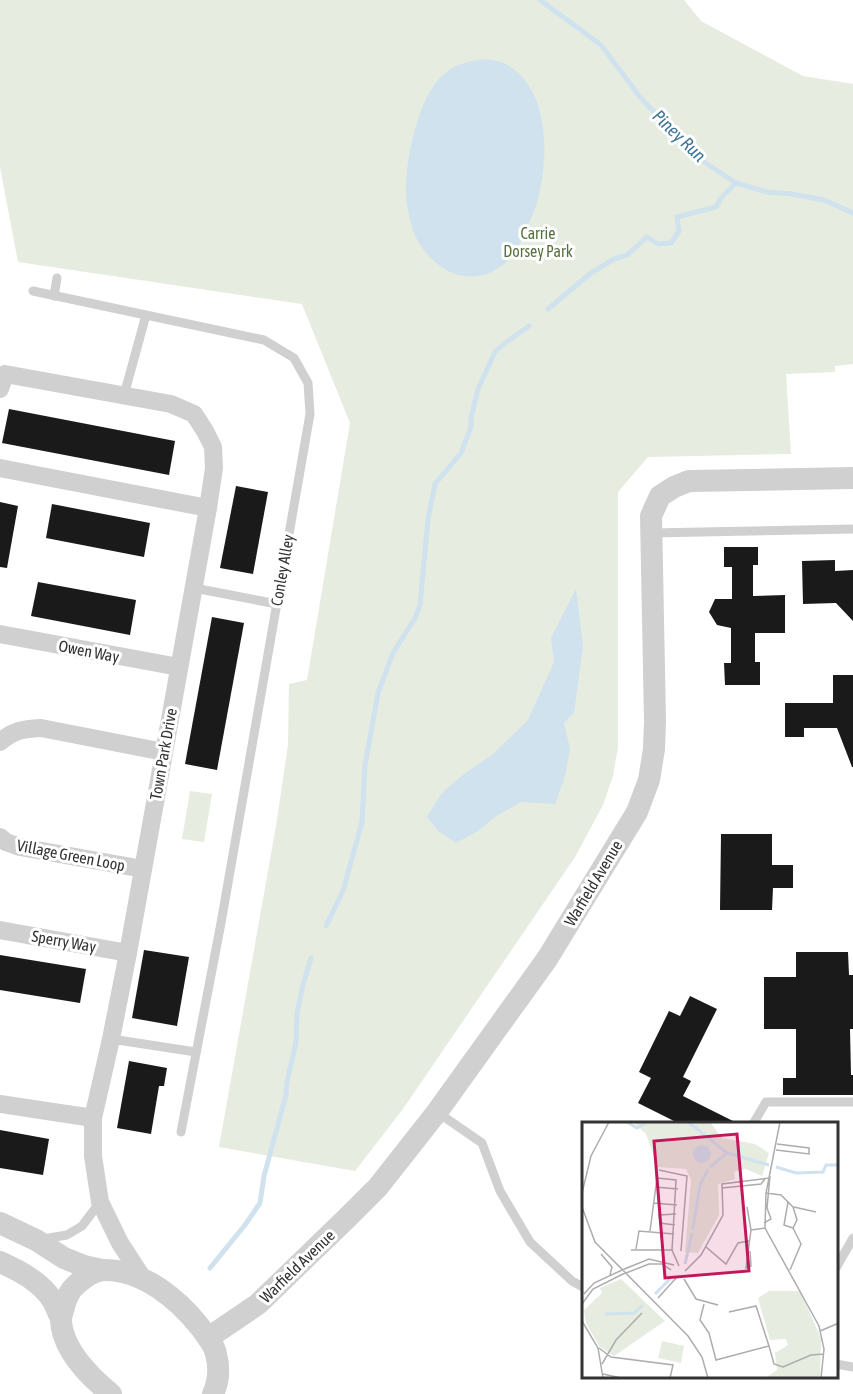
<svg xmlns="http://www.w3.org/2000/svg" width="853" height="1394" font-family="'Asap Condensed',sans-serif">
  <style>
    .green { fill: #e6ecdf }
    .water { fill: #cfe2ee }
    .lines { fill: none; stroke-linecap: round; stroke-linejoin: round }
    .stream { stroke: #cfe2ee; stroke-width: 5 }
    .building { fill: #1a1a1a }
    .service { stroke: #d0d0d0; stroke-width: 9 }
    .minor { stroke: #d0d0d0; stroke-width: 18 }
    .tertiary { stroke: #d0d0d0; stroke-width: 22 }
    .labels { text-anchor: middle; stroke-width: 6; stroke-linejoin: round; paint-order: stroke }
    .park-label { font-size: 16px; fill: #56703f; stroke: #fff }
    .street-label { font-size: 16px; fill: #333; stroke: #fff }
    .water-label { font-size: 18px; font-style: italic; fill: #3f7597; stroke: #fff }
    .inset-river { fill: none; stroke: #cfe2ee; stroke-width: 3 }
    .inset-road { fill: none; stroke: #adadad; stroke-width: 1.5 }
    .view { fill: #c2185b; fill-opacity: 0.15; stroke: #c2185b; stroke-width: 3 }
    .inset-edge { fill: none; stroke: #333; stroke-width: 3 }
  </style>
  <rect width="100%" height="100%" fill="#fff"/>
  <!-- green -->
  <g class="green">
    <polygon points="0,0 684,0 701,21 803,76 853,84 853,364 835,366 835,372 786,374 791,454 648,457 618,492 618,747 613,776 603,805 575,857 403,1109 355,1171 219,1147 276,826 288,745 289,684 307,680 350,423 302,304 18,262 0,167"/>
    <polygon points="190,791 212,794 204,842 182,839"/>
  </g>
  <!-- water -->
  <g class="water">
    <path d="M484,59C491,60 500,61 506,64C552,90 549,162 536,206C534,213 530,220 527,227C523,236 519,247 513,255C494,278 465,284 440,266C418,249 411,231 407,204C402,171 417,97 443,75C457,63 467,62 484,59Z"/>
    <polygon points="576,589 583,646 574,713 564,723 570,749 565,776 555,804 521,802 496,816 478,831 456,843 438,831 427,817 441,794 460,777 493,754 528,720 554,662 551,638"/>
  </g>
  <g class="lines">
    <!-- stream -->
    <g class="stream">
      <polyline points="540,0 601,45 640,97 695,156 736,183 767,192 792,194 824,200 853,213"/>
      <polyline points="548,309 591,273 614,259 627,255 647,237 658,244 671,243 679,231 677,217 716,207 721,198 736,183"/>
      <polyline points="326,926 343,891 362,822 365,765 378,693 393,653 415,618 420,605 428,519 435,484 461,453 471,427 471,418 478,389 495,352 505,343 529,326"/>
      <polyline points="210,1268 245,1225 260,1203 264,1176 286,1095 287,1082 296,1042 297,1013 303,985 311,958"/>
    </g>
  </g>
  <!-- building -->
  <g class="building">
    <polygon points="9,409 175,441 169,475 2,443"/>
    <polygon points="236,486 268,492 253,574 220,568"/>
    <polygon points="0,502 18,506 7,568 0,567"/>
    <polygon points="52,504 150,523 144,557 46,538"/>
    <polygon points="724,547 758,547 758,565 753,565 753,596 785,595 785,633 755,633 755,662 760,662 760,685 725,685 724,663 731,663 731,628 717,625 709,612 715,599 732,599 732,567 724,567"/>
    <polygon points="835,560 835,571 853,570 853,621 836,603 803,604 802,561"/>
    <polygon points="38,582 136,600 130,635 31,616"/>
    <polygon points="212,617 244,623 217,770 185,764"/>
    <polygon points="833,675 853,675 853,767 852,767 837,728 804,728 804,737 785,737 785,703 833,703"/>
    <polygon points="721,834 772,834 772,865 793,865 793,888 773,888 772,910 720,910"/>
    <polygon points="144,950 189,957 177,1026 132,1018"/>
    <polygon points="796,952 848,952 849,975 853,975 853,1029 850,1029 851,1075 853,1075 853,1095 783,1095 783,1078 796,1078 796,1029 764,1029 764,977 796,977"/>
    <polygon points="0,955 86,969 80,1003 0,990"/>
    <polygon points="690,996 717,1009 683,1077 691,1081 683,1096 739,1124 680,1124 638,1103 651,1078 639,1072 669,1011 680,1016"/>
    <polygon points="129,1061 167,1068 164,1086 159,1086 151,1134 117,1128"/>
    <polygon points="0,1130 49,1139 43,1175 0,1168"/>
  </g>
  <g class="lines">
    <!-- service -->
    <g class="service">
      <polyline points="33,291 264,340 294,358 308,383 310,414 221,923 181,1132"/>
      <polyline points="54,296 57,278"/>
      <polyline points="124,395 146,315"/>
      <polyline points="652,533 853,529"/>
      <polyline points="194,588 277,604"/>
      <polyline points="111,1039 196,1052"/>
      <polyline points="437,1112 482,1143 500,1191 530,1242 572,1281 583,1287"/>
      <polyline points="753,1124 766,1102 853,1102"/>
      <polyline points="43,1239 67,1235 82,1226 100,1202"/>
      <polyline points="836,1268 853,1238"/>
      <polyline points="836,1364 853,1367"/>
    </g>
    <!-- minor -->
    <g class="minor">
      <polyline points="0,389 5,374 171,404 194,414 205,431 213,447 214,468 208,508 128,953 111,1039 93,1118 93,1156 100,1202 120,1243 144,1280"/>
      <polyline points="0,468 208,508"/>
      <polyline points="0,634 179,667"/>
      <path d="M0,742C14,730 23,729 41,728L164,752"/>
      <polyline points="0,837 6,842 20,847 143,869"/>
      <polyline points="0,930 128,953"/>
      <polyline points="0,1104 93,1118"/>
    </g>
    <!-- tertiary -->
    <g class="tertiary">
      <polyline points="0,1223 36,1240 64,1258 84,1266 102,1270"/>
      <path d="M0,1262C20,1271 41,1282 53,1301C56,1306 58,1313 61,1318"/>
      <polyline points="208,1338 258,1304 347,1218 378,1187 437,1112 547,959 637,812 649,780 654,749 655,721 651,516 660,496 674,487 689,481 853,478"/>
      <path d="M111,1394C90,1377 62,1349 61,1320C61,1316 63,1311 64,1307C66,1298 70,1290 77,1284C85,1277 94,1270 105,1270C143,1270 178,1299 200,1327C206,1335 214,1344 216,1354C220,1369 219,1381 213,1394"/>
    </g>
  </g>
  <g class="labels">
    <!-- park labels -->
    <g class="park-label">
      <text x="538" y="239">Carrie<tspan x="538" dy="18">Dorsey Park</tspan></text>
    </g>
    <!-- street labels -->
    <g class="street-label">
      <text transform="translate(282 570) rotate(-80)" y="6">Conley Alley</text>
      <text transform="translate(89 651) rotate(11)" y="6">Owen Way</text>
      <text transform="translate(163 754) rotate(-80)" y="6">Town Park Drive</text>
      <text transform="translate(71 855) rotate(11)" y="6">Village Green Loop</text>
      <text transform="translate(593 883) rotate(-59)" y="6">Warfield Avenue</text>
      <text transform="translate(64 941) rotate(10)" y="6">Sperry Way</text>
      <text transform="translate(297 1266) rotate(-44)" y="6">Warfield Avenue</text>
    </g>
    <!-- water labels -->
    <g class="water-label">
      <text transform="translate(679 136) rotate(44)" y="6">Piney Run</text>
    </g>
  </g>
  <!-- overview -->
  <g transform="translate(582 1122)">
    <rect width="256" height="256" fill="#fff"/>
    <path d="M51,0H128L140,16L173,22L187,31L180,54L164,47L157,48L152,50L153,57L136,62L137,93L116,131L103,130L109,58L104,47L76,45L64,12ZM39,157L83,199L32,234L17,224L4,201L2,188L20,171L18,166ZM187,169H218L239,216L238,256H183L195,248L193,231L206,223L204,217L188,218L176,176ZM80,219L102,224L99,241L76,236Z" fill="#e6ecdf"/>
    <path d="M111 32a9 9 0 1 1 18 0a9 9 0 1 1-18 0Z" fill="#cfe2ee"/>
    <path class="inset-river" d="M45,0L55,6L65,0M106,0L145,31L187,43M128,45L144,32M194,45L214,51L241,50L244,43H257M111,107L118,63L126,47M103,142L110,111M73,172L88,157M23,192L52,191L61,183"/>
    <path class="inset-road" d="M198,0L184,71L183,106L237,204L242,227L239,256M194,28L227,32V26L195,22M77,48L105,54L99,129M73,65L96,67M140,66L179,62L183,57M0,71L9,34L27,0M184,71L199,73L211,85L215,98L211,106L202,103L206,80M71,81L95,83M0,85L13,120L106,214L120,235L126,256M165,85L169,108M212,85L234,90M182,101L189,97L185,86L188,54M93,103L78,101L77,93L94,92M68,109L75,56L94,58L90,128L97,144M124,125L144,142L156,121L167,119M54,127L57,109L92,112M49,128H90M168,129L169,144L164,146L169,108L183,106M19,132L30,145L28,153M40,148L67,137L92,143M208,148L219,122L211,106M103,149L119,133L141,93L140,62L187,56M44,151L67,142H80L89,148M102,157L114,177L136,183M2,172L12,161L40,148M76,176L95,155M0,182L11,167L43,151M122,182L118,198L127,211L134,238L187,224L174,184L147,190M0,199L16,226L21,256M238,209L257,201M187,224L192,242L201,245L229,233L242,232M17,226L29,235L91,243L88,256M20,242L34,218L60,191M21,252L39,256"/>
    <path class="view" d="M155,12L167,149L83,156L72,19Z"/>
    <rect width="256" height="256" class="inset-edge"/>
  </g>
</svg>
